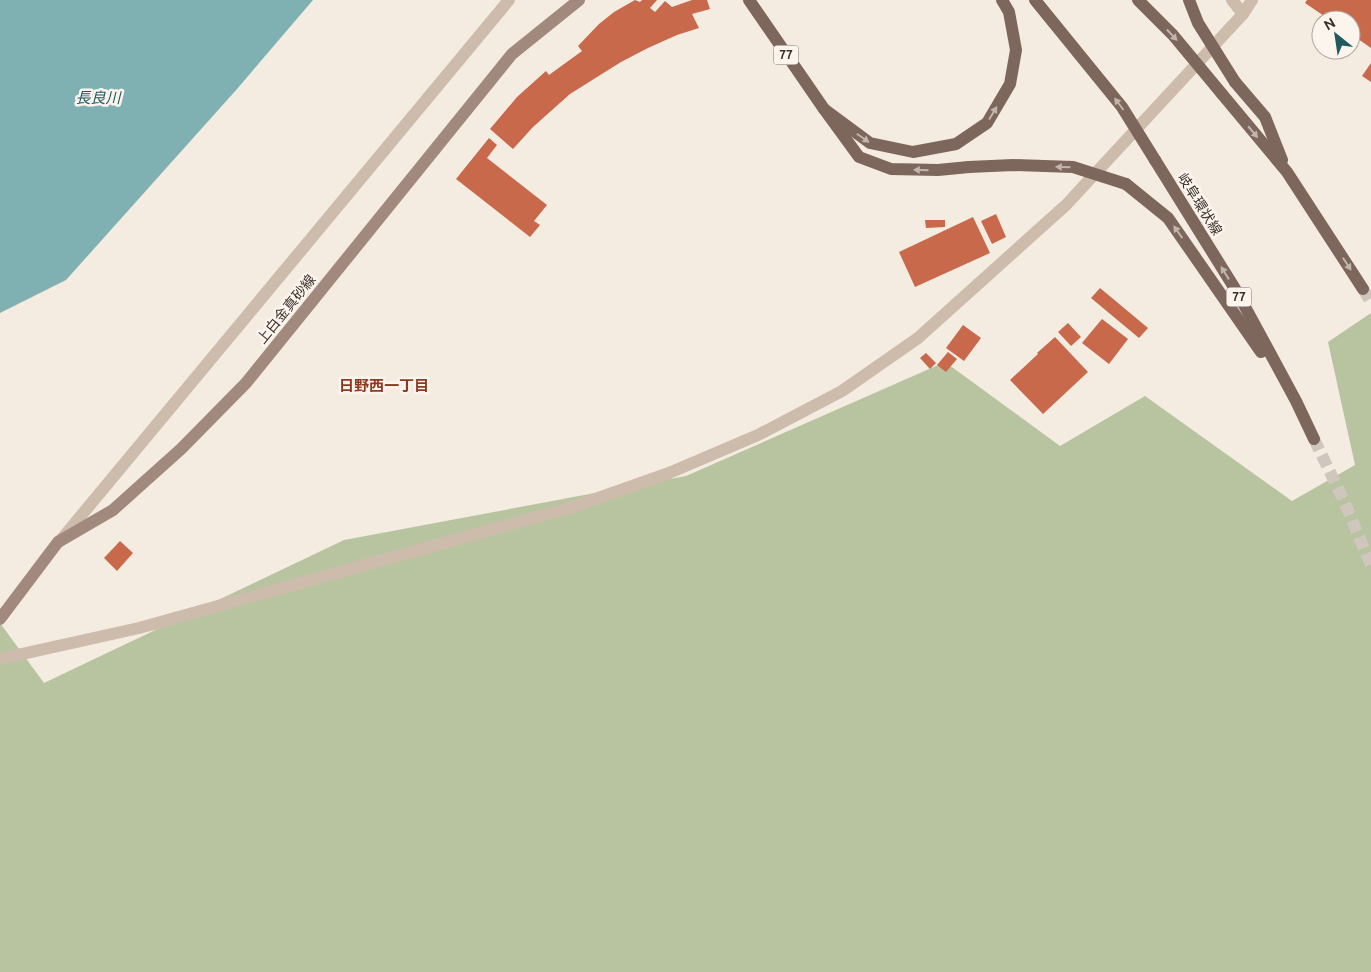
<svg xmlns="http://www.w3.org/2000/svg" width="1371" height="972" font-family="Ubuntu,'Noto Sans JP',sans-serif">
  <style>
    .green { fill: #b8c4a0 }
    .water { fill: #7fb0b2 }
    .building { fill: #c8694b }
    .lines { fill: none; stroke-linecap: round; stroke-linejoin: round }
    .primary-tunnel { stroke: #cfc6bd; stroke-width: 12; stroke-dasharray: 12 6; stroke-linecap: butt }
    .street { stroke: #cdbbac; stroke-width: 12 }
    .secondary { stroke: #a18a7d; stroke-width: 12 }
    .primary { stroke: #7d675c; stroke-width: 12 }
    .primary-bridge { stroke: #7d675c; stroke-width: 12 }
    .oneway { fill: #c2b5ac }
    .labels { text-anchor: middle; stroke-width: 5; stroke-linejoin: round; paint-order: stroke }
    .shield { fill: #fbf5ee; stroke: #756b66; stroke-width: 1 }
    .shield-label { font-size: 12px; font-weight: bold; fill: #3b302b }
    .street-label { font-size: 14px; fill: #3b302b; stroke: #fbf5ee }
    .water-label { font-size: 15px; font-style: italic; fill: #1f5a5e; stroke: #fbf5ee }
    .neighbourhood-label { font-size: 15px; font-weight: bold; fill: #8c3b22; stroke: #fbf5ee }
  </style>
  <rect width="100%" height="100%" fill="#f4ebe1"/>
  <!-- green -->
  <polygon class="green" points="1371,313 1371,972 0,972 0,623 44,683 344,540 686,476 945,362 1060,446 1145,396 1292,501 1355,465 1328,342"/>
  <!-- water -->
  <polygon class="water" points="0,0 313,0 237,89 66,280 0,313"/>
  <!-- building -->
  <g class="building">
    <polygon points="635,0 640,2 642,0 657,0 650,8 655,12 665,1 672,7 692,0 707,0 710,9 692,14 699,28 677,35 648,48 621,62 570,94 533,127 513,149 490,129 517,97 546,71 549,75 582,51 578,46 599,24 614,12"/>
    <polygon points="1307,0 1371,0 1371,48 1351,34 1351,20 1330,20 1305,3"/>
    <polygon points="1371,63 1371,82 1362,76"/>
    <polygon points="489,138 497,145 487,158 547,205 534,221 540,225 530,237 456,179"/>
    <polygon points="996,214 1006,237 992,244 981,221"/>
    <polygon points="973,217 990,253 915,287 899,252"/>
    <polygon points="925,220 945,220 945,227 926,228"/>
    <polygon points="1100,288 1148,328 1139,338 1091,298"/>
    <polygon points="1102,319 1128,339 1109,364 1082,343"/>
    <polygon points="1068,323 1081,337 1071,346 1058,332"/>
    <polygon points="963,325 981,338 964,361 946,348"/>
    <polygon points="1055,337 1088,372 1043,414 1010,380 1038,354 1037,353"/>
    <polygon points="948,352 957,359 946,372 937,365"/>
    <polygon points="926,353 936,363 930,369 920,358"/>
    <polygon points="120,541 133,553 117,571 104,558"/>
  </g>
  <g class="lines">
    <!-- primary-tunnel -->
    <g class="primary-tunnel">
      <polyline points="1363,289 1371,302"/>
      <polyline points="1314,439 1344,501 1371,565"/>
    </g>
    <!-- street -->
    <g class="street">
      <polyline points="1232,0 1243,14 1252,0"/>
      <polyline points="60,541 509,0"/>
      <polyline points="0,659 139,628 573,507 669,473 758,435 842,391 918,338 1066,205 1243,14"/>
    </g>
    <!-- secondary -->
    <polyline class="secondary" points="0,619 58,542 113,510 181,449 246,383 512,54 579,0"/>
    <!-- primary -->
    <g class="primary">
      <polyline points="749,0 824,109 859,157 891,169 938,170 969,167"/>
      <polyline points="1235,82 1265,117 1282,160"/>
      <polyline points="1222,94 1287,172 1363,289"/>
      <polyline points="824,109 870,143 913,152 956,144 987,123 1010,84 1016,50 1009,12 1002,0"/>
      <polyline points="1155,160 1237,292 1296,401 1314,439"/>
      <polyline points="1126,184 1168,218 1261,352"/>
    </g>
    <!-- primary-bridge -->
    <g class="primary-bridge">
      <polyline points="1035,0 1122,107 1155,160"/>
      <polyline points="1138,0 1173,35 1222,94"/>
      <polyline points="1189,0 1198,23 1235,82"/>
      <polyline points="969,167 1013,165 1073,167 1126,184"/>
    </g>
  </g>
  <!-- one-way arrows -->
  <defs><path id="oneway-solid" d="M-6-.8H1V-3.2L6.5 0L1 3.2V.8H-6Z" transform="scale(1.25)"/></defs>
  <g class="oneway">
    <use href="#oneway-solid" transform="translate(1172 35) rotate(47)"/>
    <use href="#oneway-solid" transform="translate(1119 104) rotate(-127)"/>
    <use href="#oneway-solid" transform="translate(993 113) rotate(-59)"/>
    <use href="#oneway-solid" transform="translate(1253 132) rotate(50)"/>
    <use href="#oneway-solid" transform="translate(863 138) rotate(35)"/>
    <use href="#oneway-solid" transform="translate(1063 167) rotate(-178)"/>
    <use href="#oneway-solid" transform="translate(921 170) rotate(-178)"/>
    <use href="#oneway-solid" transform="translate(1178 232) rotate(-125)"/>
    <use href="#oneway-solid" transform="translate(1347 264) rotate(57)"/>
    <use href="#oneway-solid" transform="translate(1225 273) rotate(-122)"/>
  </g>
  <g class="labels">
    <!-- shield labels -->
    <g class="shield">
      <rect x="773.5" y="45.5" width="25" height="19" rx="4"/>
      <rect x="1226.5" y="287.5" width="25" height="19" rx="4"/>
    </g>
    <g class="shield-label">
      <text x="786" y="59">77</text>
      <text x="1239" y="301">77</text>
    </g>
    <!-- street labels -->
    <g class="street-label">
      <text transform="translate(1200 204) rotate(58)" y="5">岐阜環状線</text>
      <text transform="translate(286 309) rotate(-51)" y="5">上白金真砂線</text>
    </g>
    <!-- water labels -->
    <g class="water-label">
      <text x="98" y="103">長良川</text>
    </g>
    <!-- neighbourhood labels -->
    <g class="neighbourhood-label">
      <text x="384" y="391">日野西一丁目</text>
    </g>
  </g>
  <!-- north arrow -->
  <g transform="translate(1336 35) rotate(330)"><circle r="24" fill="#fbf5ee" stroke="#aea6a0"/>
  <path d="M0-4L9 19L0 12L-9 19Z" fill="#1f5a5e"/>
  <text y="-8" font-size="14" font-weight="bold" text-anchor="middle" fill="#3b302b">N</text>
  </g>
</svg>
